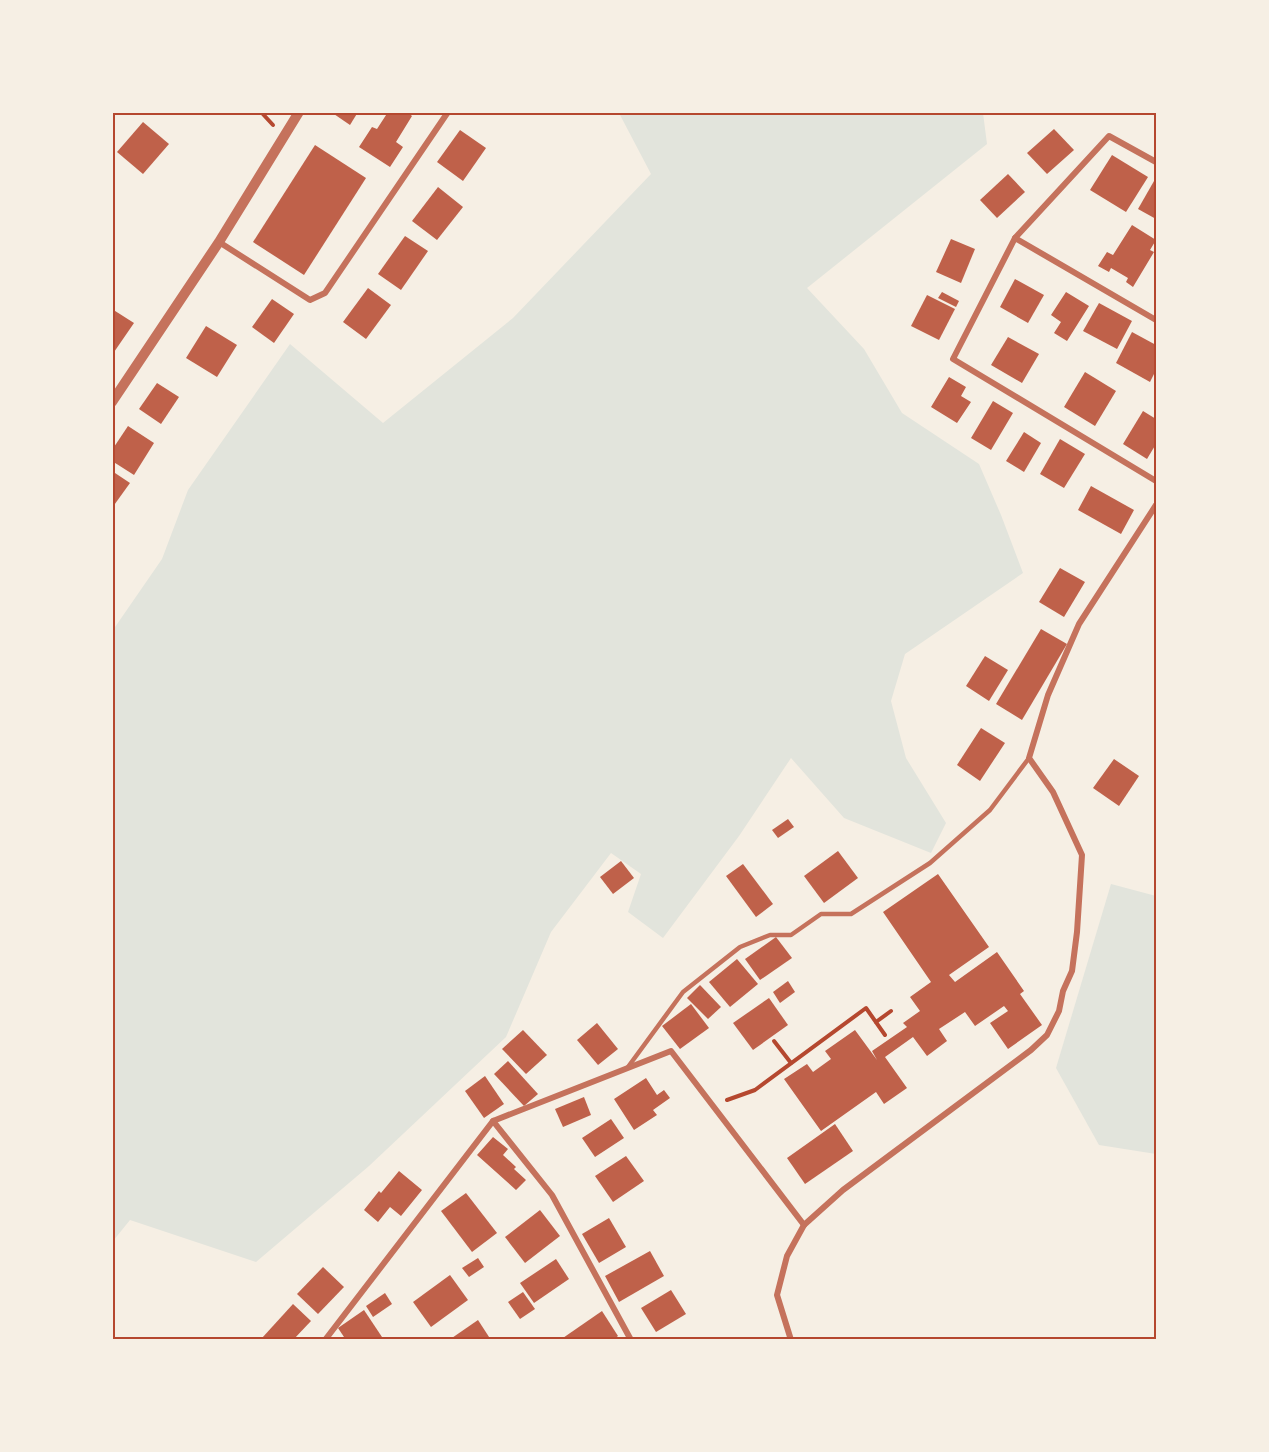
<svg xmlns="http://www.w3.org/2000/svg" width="1269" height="1452" font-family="Lato,sans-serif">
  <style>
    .green { fill: #e2e4dc }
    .building { fill: #bf614a }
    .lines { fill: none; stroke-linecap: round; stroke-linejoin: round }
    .path { stroke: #b5482f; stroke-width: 4 }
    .service { stroke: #c5725c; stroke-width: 4.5 }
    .minor { stroke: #c5725c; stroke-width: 6 }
    .tertiary { stroke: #c5725c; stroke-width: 10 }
    .neatline { fill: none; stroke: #b5482f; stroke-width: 2 }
  </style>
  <rect width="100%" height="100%" fill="#f6efe4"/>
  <!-- green -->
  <g class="green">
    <polygon points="619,113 983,113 987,144 807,288 864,349 902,413 979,464 1001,515 1023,573 905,654 891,701 906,758 946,823 931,853 844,818 791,758 739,836 663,938 628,912 641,874 611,853 551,932 506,1037 369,1166 256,1262 130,1220 113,1241 113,630 162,559 188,490 290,344 383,423 513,318 651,174"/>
    <polygon points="1111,884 1156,896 1156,1154 1099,1145 1056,1068"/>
  </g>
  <!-- building -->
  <g class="building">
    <polygon points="331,112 358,112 350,125"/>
    <polygon points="388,112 407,112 412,116 396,142 403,147 390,167 359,147 372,127 377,129"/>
    <polygon points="143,122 169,144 143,174 117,152"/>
    <polygon points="1054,129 1074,150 1047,174 1027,153"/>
    <polygon points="460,130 486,148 463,181 437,162"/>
    <polygon points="315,145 366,178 304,275 253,242"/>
    <polygon points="1112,155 1148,177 1126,212 1090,190"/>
    <polygon points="1008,174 1025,192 997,218 980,200"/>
    <polygon points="1154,181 1156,183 1156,219 1138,209"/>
    <polygon points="438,187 463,207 437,240 412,221"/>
    <polygon points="1132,225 1156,240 1150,250 1154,252 1133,287 1126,282 1128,278 1111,268 1109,272 1098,266 1107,252 1113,255"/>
    <polygon points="405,236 428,251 401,290 378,274"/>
    <polygon points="951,239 975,249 961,283 936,272"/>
    <polygon points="1015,279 1044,295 1028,323 1000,307"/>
    <polygon points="368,288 391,305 366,339 343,322"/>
    <polygon points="942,292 959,301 956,307 938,298"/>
    <polygon points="1066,292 1089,306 1067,341 1054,333 1061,322 1051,315"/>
    <polygon points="927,295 955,309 939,340 911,326"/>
    <polygon points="272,299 294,314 274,343 252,327"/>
    <polygon points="1099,303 1132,321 1117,349 1083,331"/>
    <polygon points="112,309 134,323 112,355"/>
    <polygon points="206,326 237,345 217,377 186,358"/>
    <polygon points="1132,332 1156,345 1156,370 1150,382 1116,363"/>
    <polygon points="1008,337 1039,354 1022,383 991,365"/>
    <polygon points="1085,372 1116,391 1095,426 1064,407"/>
    <polygon points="949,377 966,387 961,396 971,402 957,423 931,407"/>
    <polygon points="157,383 179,397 161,424 139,409"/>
    <polygon points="993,401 1013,413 991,450 971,438"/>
    <polygon points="1143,411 1156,419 1156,444 1147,459 1123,444"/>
    <polygon points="128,426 154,443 134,475 112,461 112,450"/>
    <polygon points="1024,432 1041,443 1024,472 1006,461"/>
    <polygon points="1060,439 1085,454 1064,488 1040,474"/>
    <polygon points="112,471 130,483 112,508"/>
    <polygon points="1091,486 1134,510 1121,534 1078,510"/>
    <polygon points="1060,568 1085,582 1064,617 1039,602"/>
    <polygon points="1041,629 1067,644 1022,720 996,704"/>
    <polygon points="985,656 1008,670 989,701 966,686"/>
    <polygon points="981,728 1005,743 980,781 957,765"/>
    <polygon points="1114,759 1139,776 1119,806 1093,788"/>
    <polygon points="788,819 794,827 778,838 772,830"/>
    <polygon points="838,851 858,878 824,903 804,876"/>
    <polygon points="621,861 634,878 613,894 600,877"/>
    <polygon points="743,864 773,904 756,917 726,876"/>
    <polygon points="938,874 989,947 949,975 955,982 997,952 1024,991 1020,994 1042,1025 1008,1049 990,1023 1008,1011 1004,1006 975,1026 965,1012 939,1029 947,1041 927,1056 913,1037 885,1057 907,1088 884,1104 876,1092 821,1131 784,1079 807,1064 813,1072 831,1059 825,1051 855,1030 877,1060 872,1051 907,1027 903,1023 920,1011 910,997 931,982 883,912"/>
    <polygon points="776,937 792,958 760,980 745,959"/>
    <polygon points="737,959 758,984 730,1007 709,982"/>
    <polygon points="788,981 795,992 780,1003 773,992"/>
    <polygon points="700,985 721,1007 708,1019 687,998"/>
    <polygon points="769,998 788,1025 753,1050 733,1023"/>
    <polygon points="691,1004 709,1028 680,1049 662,1026"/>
    <polygon points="597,1023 618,1049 598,1065 577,1040"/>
    <polygon points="523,1030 547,1055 526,1074 502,1049"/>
    <polygon points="508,1061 538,1094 524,1106 494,1074"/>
    <polygon points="485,1076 504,1104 484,1118 465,1091"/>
    <polygon points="646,1078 657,1095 664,1090 670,1098 653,1110 657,1115 634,1130 614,1099"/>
    <polygon points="584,1097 591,1115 563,1127 555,1109"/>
    <polygon points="611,1119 624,1138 595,1157 582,1138"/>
    <polygon points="835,1124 853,1151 805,1184 787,1158"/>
    <polygon points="493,1137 508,1149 503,1155 516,1167 514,1169 526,1180 516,1190 477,1155"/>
    <polygon points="626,1156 644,1181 613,1202 595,1176"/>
    <polygon points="399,1171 422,1190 401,1216 390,1207 378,1222 364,1210 379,1191 381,1193"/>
    <polygon points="466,1193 497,1233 472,1252 441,1211"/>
    <polygon points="540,1210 560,1236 525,1263 505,1237"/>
    <polygon points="609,1218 626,1247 599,1263 582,1234"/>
    <polygon points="650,1251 664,1276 619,1302 605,1276"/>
    <polygon points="478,1258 484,1267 469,1277 462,1268"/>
    <polygon points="556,1259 569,1279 534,1303 520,1283"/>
    <polygon points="323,1267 344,1287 318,1314 297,1294"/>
    <polygon points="450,1275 468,1300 431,1327 413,1302"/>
    <polygon points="671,1290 686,1314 656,1332 641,1308"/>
    <polygon points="523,1292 535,1309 520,1319 508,1302"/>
    <polygon points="385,1293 392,1304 373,1317 366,1306"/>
    <polygon points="293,1304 311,1321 293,1340 264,1340 262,1338"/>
    <polygon points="364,1310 384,1340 346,1340 338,1328"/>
    <polygon points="602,1311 618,1336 613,1340 560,1340"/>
    <polygon points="478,1320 491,1340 449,1340"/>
  </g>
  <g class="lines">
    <!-- path -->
    <g class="path">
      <polyline points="261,112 273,125"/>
      <polyline points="876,1022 891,1011"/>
      <polyline points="774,1041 791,1063"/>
      <polyline points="727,1100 755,1090 866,1008 885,1035"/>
    </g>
    <!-- service -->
    <polyline class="service" points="628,1067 683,992 740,947 770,935 791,935 821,914 851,914 930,863 990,810 1029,758"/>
    <!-- minor -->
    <g class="minor">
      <polyline points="1156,162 1109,136 1015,238 953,359 1156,481"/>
      <polyline points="1015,238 1156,320"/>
      <polyline points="219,242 310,300 325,293 448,112"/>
      <polyline points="493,1121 552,1195 631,1340"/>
      <polyline points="325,1340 493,1121 671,1051 804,1225"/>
      <polyline points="791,1340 777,1295 787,1256 804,1225 843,1190 1031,1050 1047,1035 1059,1011 1063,991 1072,971 1077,932 1082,855 1053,792 1029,758 1048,695 1079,624 1156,505"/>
    </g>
    <!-- tertiary -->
    <polyline class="tertiary" points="112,402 219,242 299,112"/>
  </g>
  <!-- border -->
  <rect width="1269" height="1452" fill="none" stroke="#f6efe4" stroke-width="228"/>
  <rect x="114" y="114" width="1041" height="1224" class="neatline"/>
</svg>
